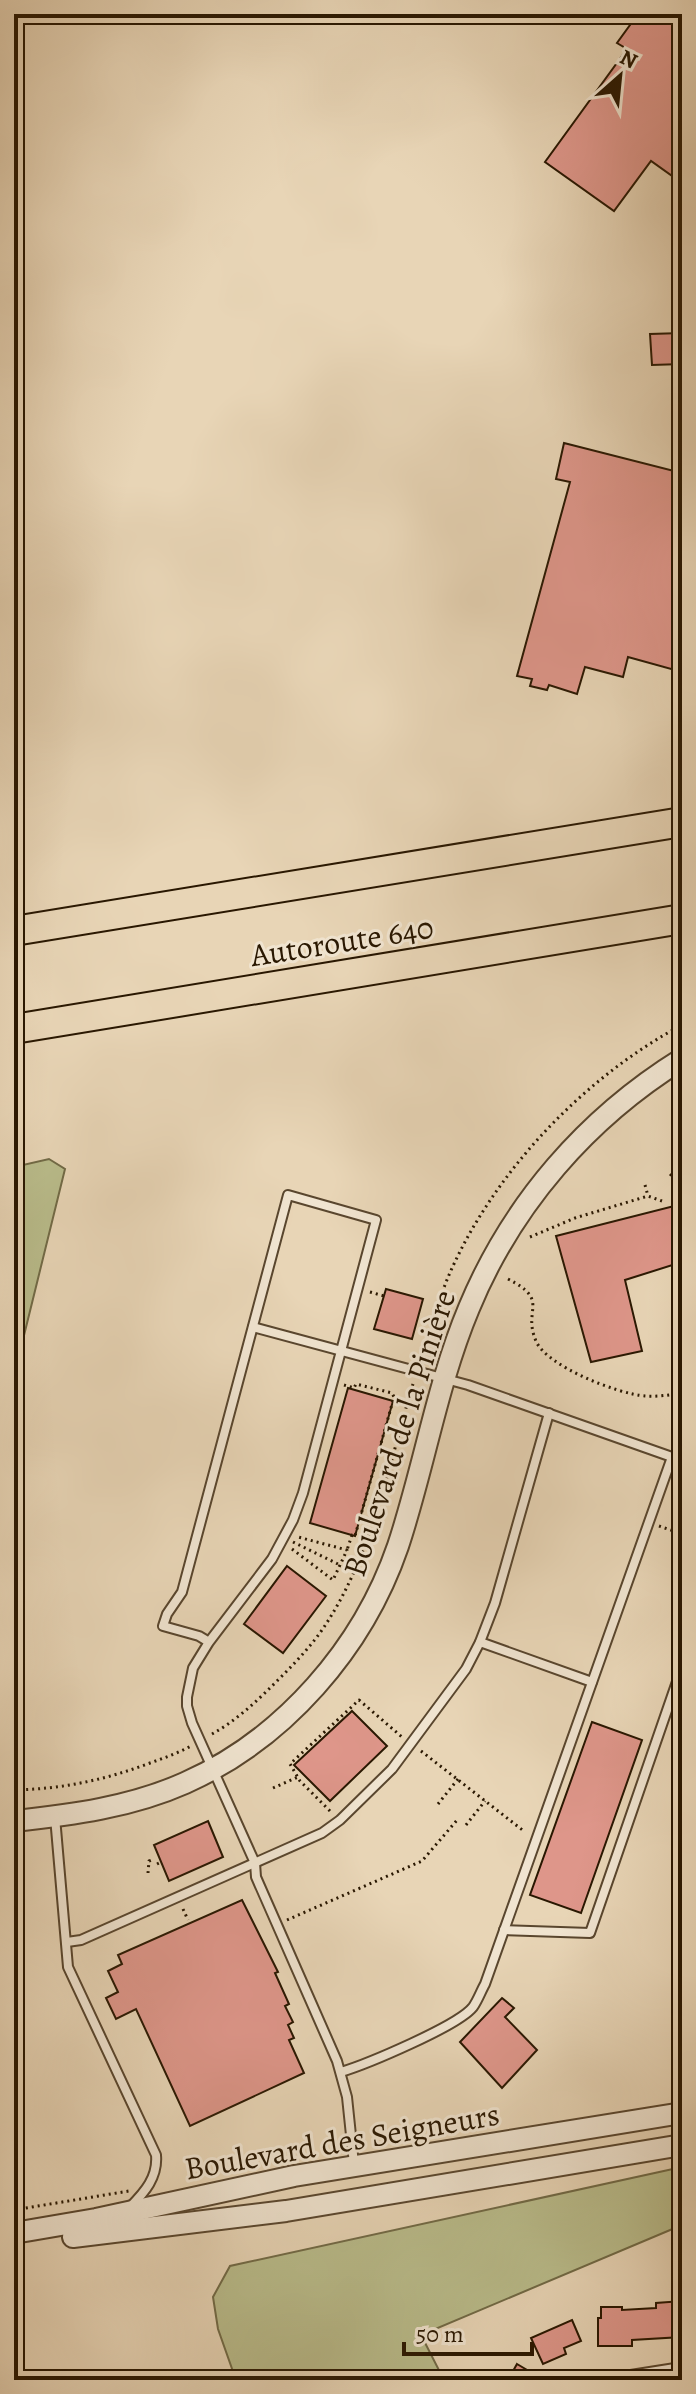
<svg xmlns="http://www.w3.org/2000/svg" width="696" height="2394" font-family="Alegreya,serif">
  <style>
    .green { fill: #b9bc8b; stroke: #716a46; stroke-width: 2 }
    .building { fill: #de968a; stroke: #291701; stroke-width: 2 }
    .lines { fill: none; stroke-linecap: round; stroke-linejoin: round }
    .service-casing { stroke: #59462e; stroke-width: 12 }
    .minor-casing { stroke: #59462e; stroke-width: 20 }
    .tertiary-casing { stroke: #59462e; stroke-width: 24 }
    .motorway-casing { stroke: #291701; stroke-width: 32 }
    .path { stroke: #291701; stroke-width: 3; stroke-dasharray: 2 4; stroke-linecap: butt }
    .service { stroke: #f0e4d0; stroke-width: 8 }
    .minor { stroke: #f0e4d0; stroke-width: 16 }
    .tertiary { stroke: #f0e4d0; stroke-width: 20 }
    .motorway { stroke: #e8d5b6; stroke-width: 28 }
    .labels { text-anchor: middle; stroke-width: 6; stroke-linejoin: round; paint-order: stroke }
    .street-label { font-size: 32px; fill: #291701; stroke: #f0e4d0 }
  </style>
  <rect width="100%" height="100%" fill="#e8d5b6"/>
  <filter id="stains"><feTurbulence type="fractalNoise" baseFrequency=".0025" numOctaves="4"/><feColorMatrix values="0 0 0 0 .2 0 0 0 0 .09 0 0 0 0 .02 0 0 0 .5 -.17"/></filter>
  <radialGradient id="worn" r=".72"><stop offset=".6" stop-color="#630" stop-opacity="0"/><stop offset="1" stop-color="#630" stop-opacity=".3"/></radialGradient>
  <!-- green -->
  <g class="green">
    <polygon points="49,1159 65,1169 14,1376 14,1167"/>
    <polygon points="682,2167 682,2225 421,2335 444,2380 236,2380 218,2329 213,2297 230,2266"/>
  </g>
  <!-- building -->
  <g class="building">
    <polygon points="638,14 682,14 682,183 651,161 614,211 545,162 627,49 617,43"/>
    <polygon points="682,333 682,364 652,365 650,334"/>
    <polygon points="564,443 682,473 682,672 628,657 623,677 585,667 577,694 549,685 547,690 530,686 532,679 517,676 570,482 556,479"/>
    <polygon points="682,1204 682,1262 625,1280 642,1351 591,1362 556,1236"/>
    <polygon points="386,1289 423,1299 412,1339 374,1329"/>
    <polygon points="348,1388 393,1401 355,1536 310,1523"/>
    <polygon points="287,1566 326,1596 283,1653 244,1624"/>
    <polygon points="352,1711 387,1746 330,1801 294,1765"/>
    <polygon points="592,1722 642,1740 581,1913 530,1895"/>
    <polygon points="208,1821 223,1857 169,1881 154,1845"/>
    <polygon points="242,1900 278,1972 275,1973 289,2004 285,2006 293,2022 288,2025 294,2038 289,2040 304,2073 190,2126 136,2009 116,2019 106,1998 118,1992 108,1971 122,1964 118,1955"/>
    <polygon points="502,1998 514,2008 505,2017 537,2050 502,2088 460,2042"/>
    <polygon points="682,2301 682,2337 632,2340 632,2346 598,2346 598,2318 601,2318 601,2307 622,2307 622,2310 656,2308 656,2303"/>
    <polygon points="572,2320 581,2341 564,2348 566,2354 543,2364 531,2338"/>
    <polygon points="517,2364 544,2380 508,2380"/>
  </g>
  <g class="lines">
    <defs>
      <g id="service">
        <path d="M253,1327L468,1385L672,1457L485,1984C481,1991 478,2000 473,2007C458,2026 367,2064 341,2072"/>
        <polyline points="209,1642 199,1636 163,1626 167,1614 182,1592 288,1195 376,1220 303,1493 293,1520 272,1559 209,1642 193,1668 187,1697 187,1706 192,1723 255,1863 256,1877 337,2061 347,2097 354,2164"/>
        <polyline points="480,1642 592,1682"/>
        <path d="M55,1817L68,1967L156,2155C158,2177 145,2192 130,2207"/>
        <polyline points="504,1930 590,1933 682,1667"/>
        <polyline points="67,1942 81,1940 322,1833 340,1820 392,1769 466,1669 480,1642 495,1603 549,1413"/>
      </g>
      <polyline id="minor" points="625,2380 682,2371"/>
      <g id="tertiary">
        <path d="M14,1821C72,1815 131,1807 185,1783C284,1739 363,1648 398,1546C424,1468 437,1384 469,1308C512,1204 587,1118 682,1059"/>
        <polyline points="14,2233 96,2219 294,2176 682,2113"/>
        <polyline points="73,2237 286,2211 682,2145"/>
      </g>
      <g id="motorway">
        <polyline points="14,931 682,822"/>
        <polyline points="14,1029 682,919"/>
      </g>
    </defs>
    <!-- service casing -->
    <use href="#service" class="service-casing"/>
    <!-- minor casing -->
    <use href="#minor" class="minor-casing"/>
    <!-- tertiary casing -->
    <use href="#tertiary" class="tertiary-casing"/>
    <!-- motorway casing -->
    <use href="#motorway" class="motorway-casing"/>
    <!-- path -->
    <g class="path">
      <polyline points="670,1174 682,1185"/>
      <polyline points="645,1185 648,1196"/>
      <polyline points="530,1237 575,1218 648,1196 662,1201"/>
      <path d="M508,1279C551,1301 522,1309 536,1341C546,1366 618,1394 645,1396C657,1397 669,1395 682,1393"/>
      <polyline points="370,1292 384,1296"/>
      <path d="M420,1361C430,1333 437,1303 449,1275C493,1173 584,1077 682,1025"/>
      <polyline points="344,1385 354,1388 356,1384 392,1393 394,1397 355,1536 352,1535 347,1550"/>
      <polyline points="659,1526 682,1534"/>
      <polyline points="293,1542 340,1565"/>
      <polyline points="292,1549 333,1580 347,1550 298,1537"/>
      <path d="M212,1734C234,1722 255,1703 273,1685C291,1667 308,1650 322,1630C372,1557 388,1467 413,1384"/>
      <polyline points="421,1751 525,1832"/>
      <polyline points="273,1788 298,1777"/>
      <path d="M14,1790C62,1789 105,1780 150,1763C164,1758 178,1753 191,1746"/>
      <polyline points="438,1804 458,1779"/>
      <polyline points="330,1811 300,1781 290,1764 359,1700 402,1737"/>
      <polyline points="466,1825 485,1801"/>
      <polyline points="157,1864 161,1862"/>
      <polyline points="148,1873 149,1861 154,1859"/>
      <polyline points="183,1909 188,1920"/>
      <polyline points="287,1920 422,1861 458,1819"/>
      <polyline points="14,2210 129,2191"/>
    </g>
    <!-- service -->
    <use href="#service" class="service"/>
    <!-- minor -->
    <use href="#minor" class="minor"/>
    <!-- tertiary -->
    <use href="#tertiary" class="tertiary"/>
    <!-- motorway -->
    <use href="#motorway" class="motorway"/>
  </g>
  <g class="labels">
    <!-- street labels -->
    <g class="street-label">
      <text transform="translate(342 941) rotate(-9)" y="11">Autoroute 640</text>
      <text transform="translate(399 1433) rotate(-72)" y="11">Boulevard de la Pinière</text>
      <text transform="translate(342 2141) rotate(-10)" y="11">Boulevard des Seigneurs</text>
    </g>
  </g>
  <!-- margin -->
  <rect width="696" height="2394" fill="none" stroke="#e8d5b6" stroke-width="48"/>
  <rect x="16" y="16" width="664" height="2362" fill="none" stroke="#291701" stroke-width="4"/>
  <rect x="24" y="24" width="648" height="2346" fill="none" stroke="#291701" stroke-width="2"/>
  <!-- north arrow -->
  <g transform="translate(620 76) rotate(27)" stroke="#f0e4d0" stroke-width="6" paint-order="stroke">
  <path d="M0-6L14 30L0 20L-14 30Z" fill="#291701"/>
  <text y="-12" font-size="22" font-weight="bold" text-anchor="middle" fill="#291701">N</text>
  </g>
  <!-- scale -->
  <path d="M404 2342v12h128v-12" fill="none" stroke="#291701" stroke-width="4"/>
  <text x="416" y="2342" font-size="24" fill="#291701" stroke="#f0e4d0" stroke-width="6" paint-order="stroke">50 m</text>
  <rect width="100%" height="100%" filter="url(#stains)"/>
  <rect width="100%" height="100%" fill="url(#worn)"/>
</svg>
